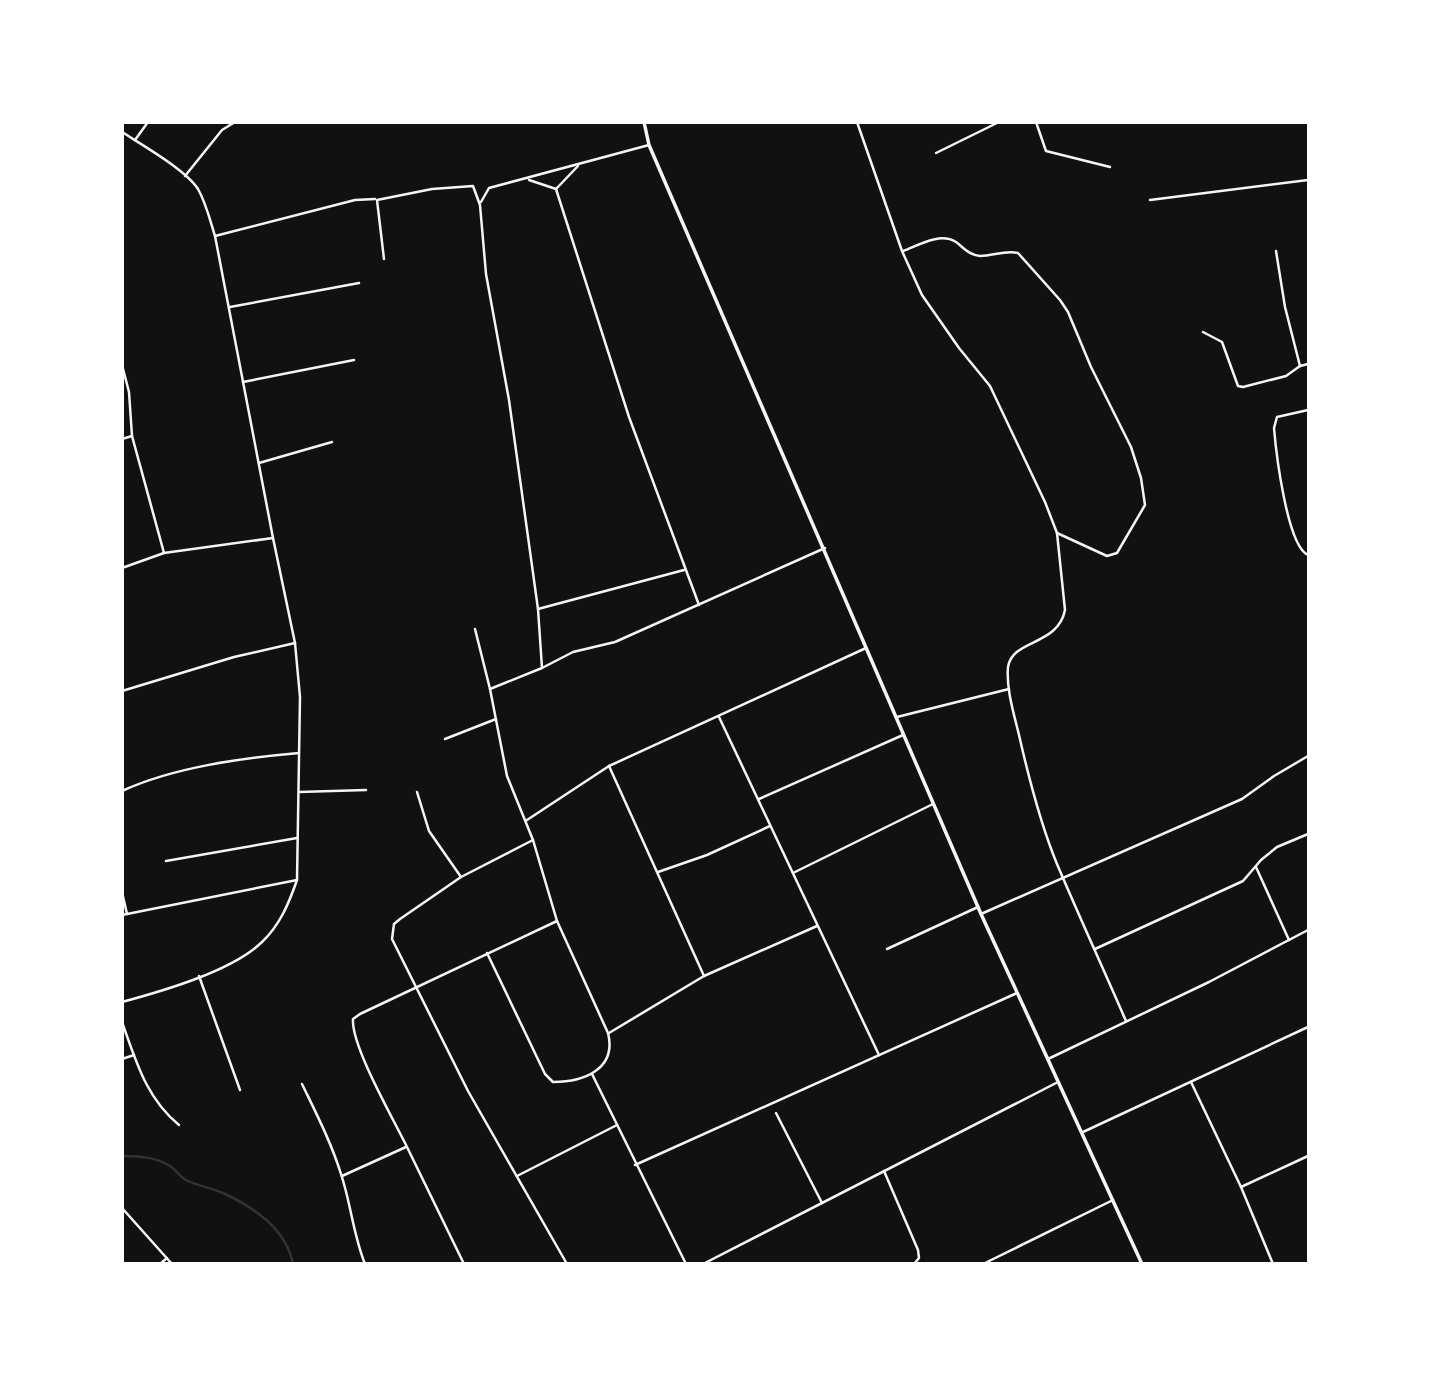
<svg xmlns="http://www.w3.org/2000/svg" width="1431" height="1386" font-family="'DejaVu Sans',sans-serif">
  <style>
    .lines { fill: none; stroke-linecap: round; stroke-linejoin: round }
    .stream { stroke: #333; stroke-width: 2.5 }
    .minor { stroke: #f5f5f5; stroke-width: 2.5 }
    .tertiary { stroke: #f5f5f5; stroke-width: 3.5 }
  </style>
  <rect width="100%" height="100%" fill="#111"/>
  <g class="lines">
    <!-- stream -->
    <path class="stream" d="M122,1156C139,1156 156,1157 170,1166C176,1170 180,1177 186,1180C198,1186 211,1188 223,1193C253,1207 286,1228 293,1264"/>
    <!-- minor -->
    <g class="minor">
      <path d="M857,122L902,251L922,295L959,348L990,386L1045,502L1057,533L1065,610C1058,646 1012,639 1008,667C1006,689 1014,714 1019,735C1029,779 1040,823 1057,864C1079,916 1103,968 1126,1021"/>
      <polyline points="1036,122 1046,151 1110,167"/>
      <path d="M122,132C142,145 186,170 198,189C206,203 210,220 215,236L273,538L295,643L300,697L297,880C289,903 280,925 262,942C232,971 163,991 122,1002"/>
      <polyline points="135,140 148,122"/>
      <polyline points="936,153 999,122"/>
      <polyline points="185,176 222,130 235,122"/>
      <polyline points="529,180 556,189"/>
      <polyline points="556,189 629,417 699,605"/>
      <polyline points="556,189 578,166"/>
      <polyline points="1150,200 1308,180"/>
      <polyline points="481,202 489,188 649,145"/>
      <polyline points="215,236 355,200 375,199"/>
      <path d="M903,251C919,245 940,232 956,242C964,248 969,255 980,256C993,256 1005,250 1018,253L1060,300L1068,312L1091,367L1131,447L1141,478L1145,505L1117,553L1107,556L1057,533"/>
      <polyline points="1276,251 1285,307 1300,366"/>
      <polyline points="384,259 377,200 432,189 473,186 480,205 486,274 509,400 538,609 542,668"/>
      <polyline points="230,307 359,283"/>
      <polyline points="1203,332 1222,342 1238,386 1243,387 1286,376 1300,366 1308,364"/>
      <polyline points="122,365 129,392 132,436 164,553"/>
      <polyline points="243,382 354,360"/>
      <path d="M1308,410L1277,417L1274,428C1276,452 1287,546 1308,555"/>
      <polyline points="122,439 132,436"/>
      <polyline points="259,463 332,442"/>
      <polyline points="122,568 164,553 273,538"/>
      <polyline points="538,609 684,570"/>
      <path d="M475,629L490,689L507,776L533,840L557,921L608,1033C617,1069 584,1082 553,1082L545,1074L487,953"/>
      <polyline points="490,689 542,668 573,652 615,642 825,548"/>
      <polyline points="122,691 234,657 295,643"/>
      <polyline points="719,717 879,1055"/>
      <polyline points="897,717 1009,689"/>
      <polyline points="445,739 496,719"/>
      <polyline points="609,766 704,976"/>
      <path d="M122,791C174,767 243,758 299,753"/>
      <polyline points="299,792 366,790"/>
      <polyline points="417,792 429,831 461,877"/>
      <polyline points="759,799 903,735"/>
      <polyline points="527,820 609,766 866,648"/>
      <polyline points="533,840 461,877 400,919 394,924 392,939 468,1091 567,1264"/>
      <polyline points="166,861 297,838"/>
      <polyline points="1256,867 1289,940"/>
      <polyline points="658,872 707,855 770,826"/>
      <polyline points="793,873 933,804"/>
      <polyline points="122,892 127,914"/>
      <polyline points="981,914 1242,799 1274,776 1308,756"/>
      <polyline points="122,915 297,880"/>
      <polyline points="887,949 978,907"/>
      <polyline points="1095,949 1243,881 1261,860 1277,847 1308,834"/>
      <polyline points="199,976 240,1090"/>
      <path d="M122,1022C136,1061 146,1098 179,1125"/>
      <polyline points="609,1033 704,976 817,926"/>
      <polyline points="122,1059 134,1055"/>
      <polyline points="1048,1059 1209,982 1308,930"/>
      <polyline points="592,1074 686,1264"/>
      <polyline points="1191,1082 1241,1187 1273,1264"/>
      <path d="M302,1084C316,1113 331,1142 341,1174C351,1204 353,1234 365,1264"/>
      <polyline points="776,1113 822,1203"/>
      <polyline points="1083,1132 1308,1027"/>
      <polyline points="635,1165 1017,993"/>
      <polyline points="884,1171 918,1250 919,1258 914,1264"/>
      <polyline points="342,1176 406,1147"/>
      <polyline points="517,1176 617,1125"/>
      <polyline points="1241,1187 1308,1156"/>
      <polyline points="122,1208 172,1264"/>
      <polyline points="160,1264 167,1258"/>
      <path d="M464,1264C445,1225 426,1186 407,1147C394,1120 351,1046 353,1019L360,1014L557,921"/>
      <polyline points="703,1264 1058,1082"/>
      <polyline points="983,1264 1113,1200"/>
    </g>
    <!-- tertiary -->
    <polyline class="tertiary" points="644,122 649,145 981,914 1142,1264"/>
  </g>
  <!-- border -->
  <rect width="1431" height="1386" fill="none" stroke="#ffffff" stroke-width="248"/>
</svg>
